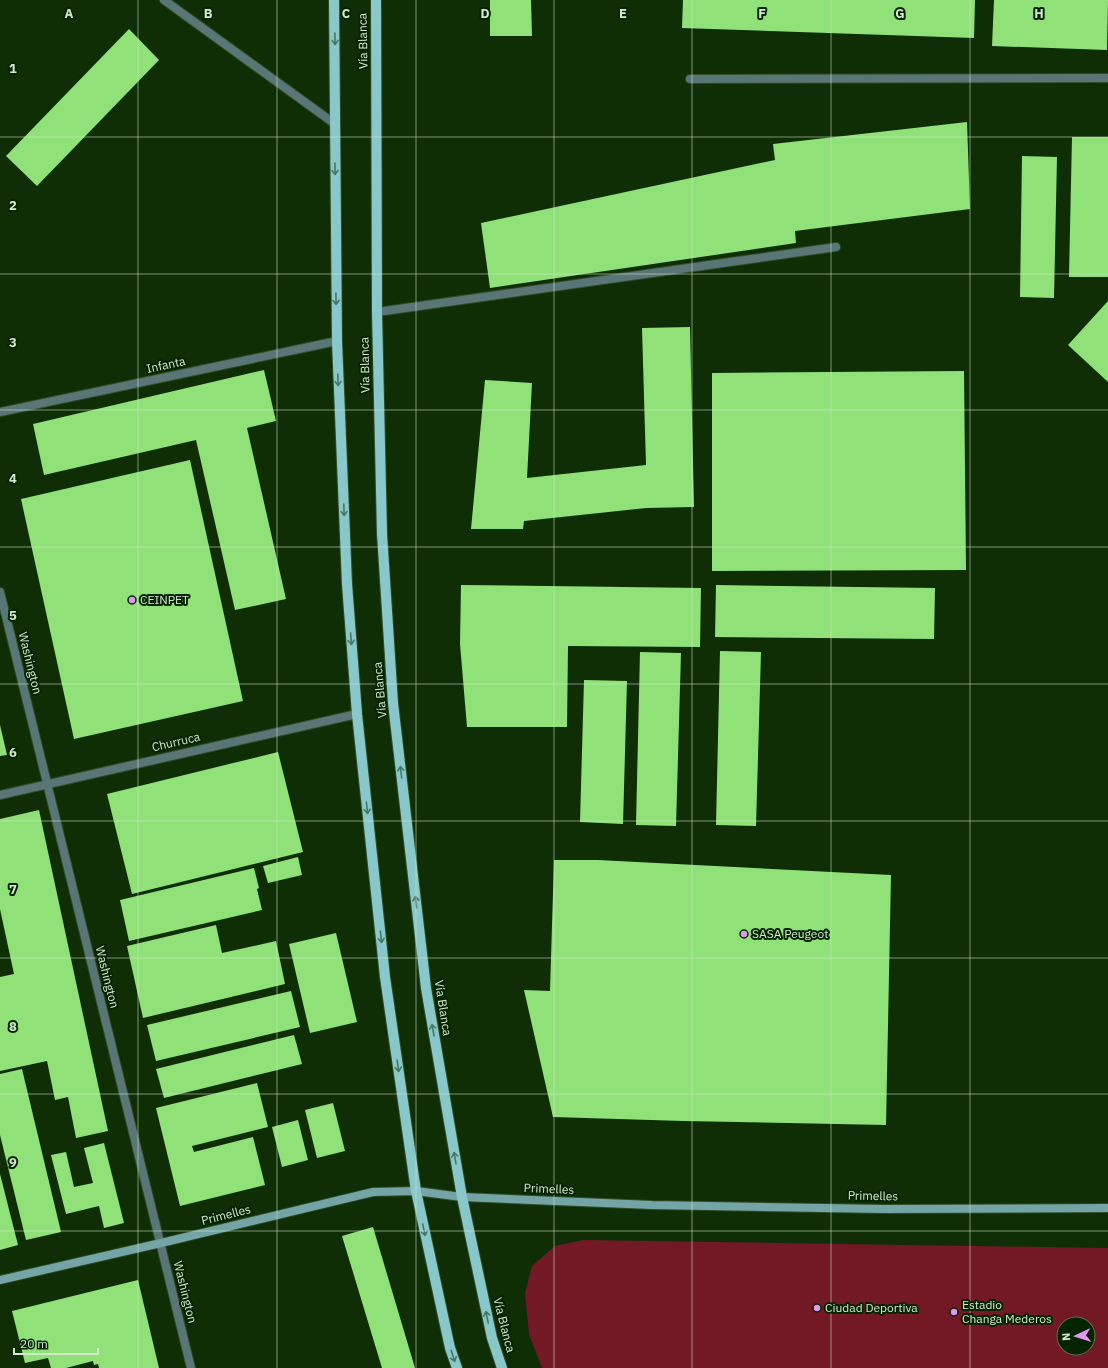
<svg xmlns="http://www.w3.org/2000/svg" width="1108" height="1368" font-family="'IBM Plex Sans',sans-serif">
  <style>
    .green { fill: #731925; fill-rule: evenodd }
    .building { fill: #90e278 }
    .lines { fill: none; stroke-linecap: round; stroke-linejoin: round }
    .service-casing { stroke: #2f4c25; stroke-width: 10 }
    .minor-casing { stroke: #2f4c25; stroke-width: 10 }
    .secondary-casing { stroke: #2f4c25; stroke-width: 10 }
    .primary-casing { stroke: #2f4c25; stroke-width: 12 }
    .service { stroke: #597677; stroke-width: 8 }
    .minor { stroke: #597677; stroke-width: 8 }
    .secondary { stroke: #74a4a6; stroke-width: 8 }
    .primary { stroke: #89c8ca; stroke-width: 10 }
    .oneway { stroke: #477665 }
    .grid { fill: none; stroke: #d5e8d0; stroke-width: 1; stroke-opacity: 0.55 }
    .poi-dot { fill: #df98f2; stroke: #052400; stroke-width: 1.5 }
    .labels { text-anchor: middle; stroke-width: 4; stroke-linejoin: round; paint-order: stroke }
    .street-label { font-size: 12px; fill: #d5e8d0; stroke: #052400 }
    .poi-label { font-size: 12px; fill: #d5e8d0; stroke: #052400; text-anchor: start }
    .grid-label { font-size: 13px; text-anchor: middle; font-weight: bold; fill: #d5e8d0; stroke: #052400; stroke-width: 4; stroke-linejoin: round; paint-order: stroke }
  </style>
  <rect width="100%" height="100%" fill="#0f2e05"/>
  <!-- green -->
  <path class="green" d="M583,1240L1108,1248V1368H542L529,1334L525,1293L532,1266L555,1246ZM1064,1324H1088V1348H1064Z"/>
  <!-- building -->
  <g class="building">
    <polygon points="490,0 531,0 532,36 490,36"/>
    <polygon points="683,0 975,0 974,38 682,28"/>
    <polygon points="994,0 1108,0 1107,50 992,46"/>
    <polygon points="129,29 159,60 37,186 6,156"/>
    <polygon points="967,122 970,209 795,231 796,243 490,288 481,223 775,160 773,144"/>
    <polygon points="1072,137 1108,137 1108,277 1069,277"/>
    <polygon points="1022,156 1057,157 1054,298 1020,297"/>
    <polygon points="1108,301 1108,382 1068,345"/>
    <polygon points="690,327 694,507 646,508 524,521 523,529 471,529 485,380 532,383 527,478 646,465 642,328"/>
    <polygon points="264,370 276,421 247,428 286,599 235,610 196,440 44,475 33,424"/>
    <polygon points="964,371 966,570 712,571 712,373"/>
    <polygon points="190,460 243,701 74,739 21,499"/>
    <polygon points="461,585 701,588 700,647 568,646 567,727 467,727 460,644"/>
    <polygon points="716,585 935,588 934,639 715,637"/>
    <polygon points="720,651 761,652 756,826 716,825"/>
    <polygon points="640,652 681,653 676,826 636,825"/>
    <polygon points="584,680 627,681 623,824 580,822"/>
    <polygon points="0,725 7,755 0,756"/>
    <polygon points="278,752 303,852 132,894 107,794"/>
    <polygon points="39,810 108,1131 76,1138 68,1097 55,1100 47,1061 0,1071 0,977 14,974 0,909 0,819"/>
    <polygon points="298,857 302,875 268,883 263,866"/>
    <polygon points="554,860 598,860 891,875 886,1125 683,1121 553,1117 524,990 550,991"/>
    <polygon points="254,868 259,888 257,889 262,910 129,941 120,900"/>
    <polygon points="216,925 222,953 276,941 285,984 143,1018 127,946"/>
    <polygon points="336,933 357,1022 310,1033 289,944"/>
    <polygon points="291,991 300,1027 156,1061 147,1025"/>
    <polygon points="294,1035 302,1064 164,1098 156,1069"/>
    <polygon points="22,1069 61,1232 26,1240 0,1135 0,1074"/>
    <polygon points="257,1083 268,1127 192,1146 194,1152 253,1137 265,1185 180,1206 156,1108"/>
    <polygon points="333,1103 345,1151 317,1158 305,1110"/>
    <polygon points="298,1120 308,1160 282,1167 272,1127"/>
    <polygon points="104,1143 124,1223 104,1228 99,1206 66,1214 51,1155 66,1152 74,1187 93,1183 84,1148"/>
    <polygon points="0,1174 18,1245 0,1250"/>
    <polygon points="373,1227 415,1368 382,1368 342,1236"/>
    <polygon points="138,1280 159,1368 99,1368 98,1364 94,1365 93,1361 66,1368 51,1368 48,1358 25,1363 12,1311"/>
  </g>
  <g class="lines">
    <defs>
      <g id="service">
        <polyline points="164,0 335,124"/>
        <polyline points="690,79 1108,78"/>
        <polyline points="377,312 836,247"/>
      </g>
      <g id="minor">
        <polyline points="0,412 337,341"/>
        <polyline points="0,592 191,1368"/>
        <polyline points="0,795 357,714"/>
      </g>
      <polyline id="secondary" points="0,1280 161,1243 373,1192 416,1191 462,1197 652,1205 884,1209 1108,1208"/>
      <g id="primary">
        <polyline points="334,0 337,341 347,584 357,714 385,977 416,1191 450,1348 457,1368"/>
        <polyline points="376,0 377,312 382,534 393,703 426,988 462,1197 492,1338 502,1368"/>
      </g>
    </defs>
    <!-- service casing -->
    <use href="#service" class="service-casing"/>
    <!-- minor casing -->
    <use href="#minor" class="minor-casing"/>
    <!-- secondary casing -->
    <use href="#secondary" class="secondary-casing"/>
    <!-- primary casing -->
    <use href="#primary" class="primary-casing"/>
    <!-- service -->
    <use href="#service" class="service"/>
    <!-- minor -->
    <use href="#minor" class="minor"/>
    <!-- secondary -->
    <use href="#secondary" class="secondary"/>
    <!-- primary -->
    <use href="#primary" class="primary"/>
  </g>
  <!-- one-way arrows -->
  <defs><path id="oneway-shaft" d="M-6 0H5M1.5-3L5.5 0L1.5 3" fill="none" stroke-width="1.6" stroke-linecap="round" stroke-linejoin="round"/></defs>
  <g class="oneway">
    <use href="#oneway-shaft" transform="translate(335 39) rotate(89)"/>
    <use href="#oneway-shaft" transform="translate(335 169) rotate(89)"/>
    <use href="#oneway-shaft" transform="translate(336 299) rotate(89)"/>
    <use href="#oneway-shaft" transform="translate(338 380) rotate(88)"/>
    <use href="#oneway-shaft" transform="translate(344 510) rotate(88)"/>
    <use href="#oneway-shaft" transform="translate(351 639) rotate(86)"/>
    <use href="#oneway-shaft" transform="translate(401 772) rotate(-97)"/>
    <use href="#oneway-shaft" transform="translate(367 808) rotate(84)"/>
    <use href="#oneway-shaft" transform="translate(416 902) rotate(-97)"/>
    <use href="#oneway-shaft" transform="translate(381 937) rotate(84)"/>
    <use href="#oneway-shaft" transform="translate(433 1030) rotate(-100)"/>
    <use href="#oneway-shaft" transform="translate(398 1066) rotate(82)"/>
    <use href="#oneway-shaft" transform="translate(455 1158) rotate(-100)"/>
    <use href="#oneway-shaft" transform="translate(424 1230) rotate(78)"/>
    <use href="#oneway-shaft" transform="translate(487 1317) rotate(-102)"/>
    <use href="#oneway-shaft" transform="translate(453 1356) rotate(72)"/>
  </g>
  <!-- grid -->
  <path class="grid" d="M138,0V1368M277,0V1368M416,0V1368M554,0V1368M692,0V1368M831,0V1368M970,0V1368M0,137H1108M0,274H1108M0,410H1108M0,547H1108M0,684H1108M0,821H1108M0,958H1108M0,1094H1108M0,1231H1108"/>
  <!-- markers -->
  <g class="poi-dot">
    <circle cx="132" cy="600" r="4"/>
    <circle cx="744" cy="934" r="4"/>
    <circle cx="817" cy="1308" r="4"/>
    <circle cx="954" cy="1312" r="4"/>
  </g>
  <g class="labels">
    <!-- street labels -->
    <g class="street-label">
      <text transform="translate(363 41) rotate(-91)" y="4">Vía Blanca</text>
      <text transform="translate(166 365) rotate(-12)" y="4">Infanta</text>
      <text transform="translate(365 365) rotate(-91)" y="4">Vía Blanca</text>
      <text transform="translate(30 663) rotate(76)" y="4">Washington</text>
      <text transform="translate(380 690) rotate(-95)" y="4">Vía Blanca</text>
      <text transform="translate(176 742) rotate(-13)" y="4">Churruca</text>
      <text transform="translate(107 977) rotate(76)" y="4">Washington</text>
      <text transform="translate(443 1008) rotate(81)" y="4">Vía Blanca</text>
      <text transform="translate(549 1189) rotate(2)" y="4">Primelles</text>
      <text transform="translate(873 1196) rotate(1)" y="4">Primelles</text>
      <text transform="translate(226 1215) rotate(-14)" y="4">Primelles</text>
      <text transform="translate(185 1292) rotate(76)" y="4">Washington</text>
      <text transform="translate(504 1325) rotate(76)" y="4">Vía Blanca</text>
    </g>
    <!-- poi labels -->
    <g class="poi-label">
      <text x="140" y="604">CEINPET</text>
      <text x="752" y="938">SASA Peugeot</text>
      <text x="962" y="1309">Estadio<tspan x="962" dy="14">Changa Mederos</tspan></text>
      <text x="825" y="1312">Ciudad Deportiva</text>
    </g>
  </g>
  <g class="grid-label">
    <text x="69" y="18">A</text>
    <text x="208" y="18">B</text>
    <text x="346" y="18">C</text>
    <text x="485" y="18">D</text>
    <text x="623" y="18">E</text>
    <text x="762" y="18">F</text>
    <text x="900" y="18">G</text>
    <text x="1039" y="18">H</text>
    <text x="13" y="73">1</text>
    <text x="13" y="210">2</text>
    <text x="13" y="347">3</text>
    <text x="13" y="483">4</text>
    <text x="13" y="620">5</text>
    <text x="13" y="757">6</text>
    <text x="13" y="894">7</text>
    <text x="13" y="1031">8</text>
    <text x="13" y="1167">9</text>
  </g>
  <!-- north arrow -->
  <g transform="translate(1076 1336) rotate(266)"><circle r="19" fill="#052400" stroke="#587253"/>
  <path d="M0-3L7 15L0 10L-7 15Z" fill="#df98f2"/>
  <text y="-6" font-size="11" font-weight="bold" text-anchor="middle" fill="#d5e8d0">N</text>
  </g>
  <!-- scale -->
  <path d="M14 1348v6h84v-6" fill="none" stroke="#d5e8d0" stroke-width="2"/>
  <text x="20" y="1348" font-size="12" fill="#d5e8d0" stroke="#052400" stroke-width="3" paint-order="stroke">20 m</text>
</svg>
